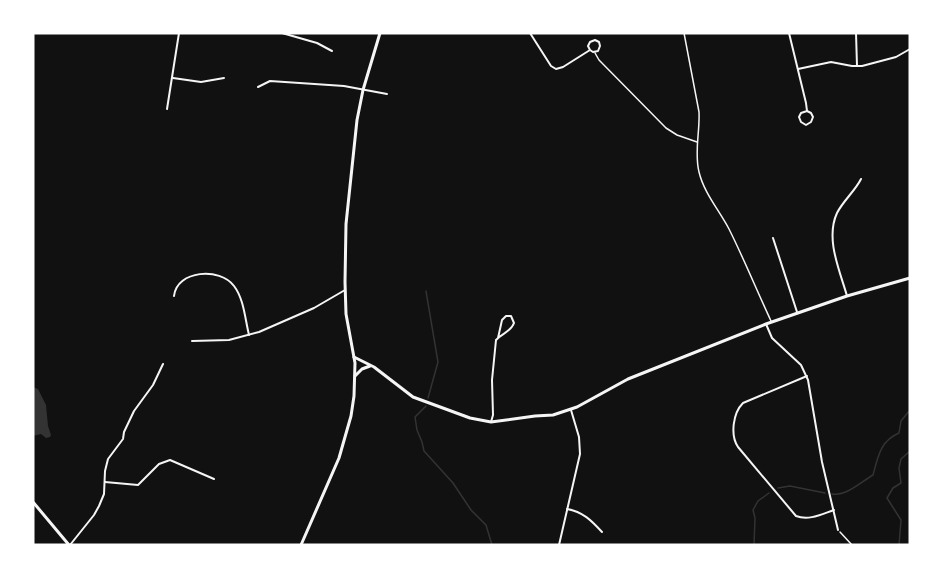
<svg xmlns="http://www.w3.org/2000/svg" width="943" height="578" font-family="'Nunito Sans',sans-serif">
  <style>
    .water { fill: #333 }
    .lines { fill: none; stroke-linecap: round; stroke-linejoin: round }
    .stream { stroke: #333; stroke-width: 1.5 }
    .path { stroke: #f5f5f5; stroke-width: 1.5 }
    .service { stroke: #f5f5f5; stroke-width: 1.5 }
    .minor { stroke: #f5f5f5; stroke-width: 2 }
    .tertiary { stroke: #f5f5f5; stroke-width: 3 }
    .secondary { stroke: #f5f5f5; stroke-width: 3 }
  </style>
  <rect width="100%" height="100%" fill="#111"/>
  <!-- water -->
  <polygon class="water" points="33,387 38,389 46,405 48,426 51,435 50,437 46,438 41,434 33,436"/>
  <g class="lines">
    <!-- stream -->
    <g class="stream">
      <polyline points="426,291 438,362 428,398"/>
      <polyline points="426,406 415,417 417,430 422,442 424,451 453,483 471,510 486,525 492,545"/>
      <polyline points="778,488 790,486 825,493"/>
      <path d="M832,494C847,496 861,482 873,475C878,457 880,441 899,433L901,421L910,410"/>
      <polyline points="754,545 755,518 753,510 758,501 769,493"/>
      <polyline points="899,545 901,520 887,498 893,488 901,483 899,468 901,459 910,451"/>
    </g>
    <!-- path -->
    <polyline class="path" points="840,532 852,545"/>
    <!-- service -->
    <g class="service">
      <path d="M684,33L699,112C700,132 694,152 699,172C704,193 719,210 729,229C744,259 757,291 771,321"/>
      <polyline points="595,53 599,60 666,128 677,135 697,142"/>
    </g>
    <!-- minor -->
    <g class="minor">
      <polyline points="282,33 317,43 332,51"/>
      <polyline points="530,33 551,66 556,69 563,67 590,50 593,52 598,51 600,46 599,42 595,40 590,42 588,46 590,50"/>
      <polyline points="789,33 806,103 807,111 811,113 813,117 811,122 806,125 801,122 799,117 801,113 807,111"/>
      <polyline points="856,33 857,66"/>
      <polyline points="798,69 831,62 852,66 862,66 896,57 910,49"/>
      <polyline points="173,78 201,82 224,78"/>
      <polyline points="258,87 270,81 344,86 387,94"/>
      <polyline points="167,109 179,33"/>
      <polyline points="773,238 797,312"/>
      <path d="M174,296C177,270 220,267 234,286C244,299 245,319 249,335"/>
      <path d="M847,296C840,271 825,239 837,213C843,201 855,191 861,179"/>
      <polyline points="766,324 772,338 801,365 808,380 822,462 838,530"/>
      <polyline points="192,341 229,340 259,332 314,308 345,290"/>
      <path d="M807,376L743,403C733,413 730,435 738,447L796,516C809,521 822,514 834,510"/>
      <path d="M491,422L493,415L492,380L496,340C502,333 511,332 514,323L511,316H506L502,320L498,338"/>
      <polyline points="105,482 138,485 159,464 170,460 214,479"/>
      <path d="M567,509C583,512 591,520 602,532"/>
      <polyline points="70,545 94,515 99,506 104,494 105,471 108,459 123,439 124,432 134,411 153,385 163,364"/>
      <polyline points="559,545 580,454 579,437 571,410"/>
    </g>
    <!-- tertiary -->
    <g class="tertiary">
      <polyline points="354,357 374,367 413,397 470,418 491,422 535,416 553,415 577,407 628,379 766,324 847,296 910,278"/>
      <polyline points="355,376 362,369 370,366"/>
      <polyline points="33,502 69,545"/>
    </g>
    <!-- secondary -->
    <polyline class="secondary" points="301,545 339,458 351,416 354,396 355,363 346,314 345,282 346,224 357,120 363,90 380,33"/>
  </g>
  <!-- border -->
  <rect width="943" height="578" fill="none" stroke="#ffffff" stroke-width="69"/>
</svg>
